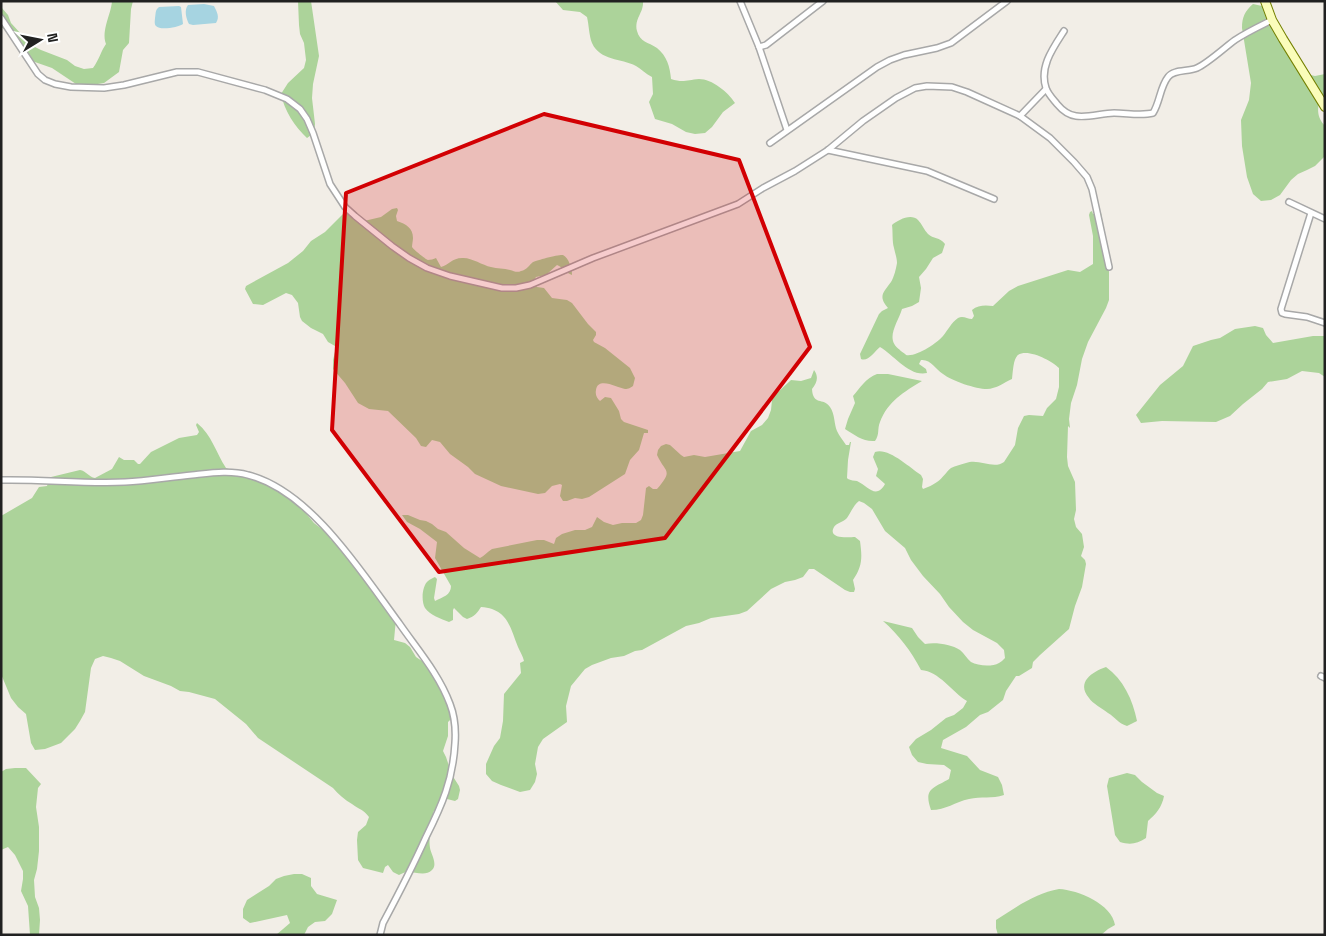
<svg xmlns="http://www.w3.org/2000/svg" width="1326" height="936" font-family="'Space Grotesk',sans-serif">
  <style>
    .forest { fill: #acd39a }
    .water { fill: #a6d4e1 }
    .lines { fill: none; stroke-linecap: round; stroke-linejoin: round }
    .minor-casing { stroke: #a8a8a8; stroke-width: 8 }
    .secondary-casing { stroke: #748000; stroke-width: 10 }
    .minor { stroke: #fff; stroke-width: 5 }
    .secondary { stroke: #fafdba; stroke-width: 8 }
    .marked { fill: #d20003; fill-opacity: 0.2; stroke: #d20003; stroke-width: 4; stroke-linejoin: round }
  </style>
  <rect width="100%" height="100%" fill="#f2eee7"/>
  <!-- forest -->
  <g class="forest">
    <path d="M112,1H133L131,9L129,43L123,50L119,72L104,83L85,86L76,84L52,68L32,61C23,47 17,36 1,27V7L8,15L11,23L31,45L41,50L67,60L75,66L84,69L93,68C99,60 101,51 106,44C101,30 111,15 112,1Z"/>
    <path d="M298,1H311L319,56L313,84L312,98L315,124L314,133L307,138C295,127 284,110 281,94L288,83L304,68L306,60L304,43L300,34L299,25Z"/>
    <path d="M555,1H643C644,13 634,18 637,31C640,42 648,42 657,48C667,56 670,67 671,79C683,83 687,80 699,79C712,79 728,92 735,103L723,112L712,127L705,133L695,134L686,132L672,124L655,119L649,102L653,94L652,77C646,74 641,69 636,66C621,58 600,61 592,43C589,36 589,25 587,17L580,12L563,10Z"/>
    <path d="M1253,4L1262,6L1268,14L1306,74L1315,76L1325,74V107L1319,102C1317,111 1318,119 1325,126V156L1315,166L1307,170L1298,174L1291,180L1280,195L1271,200L1261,201L1253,194L1247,177L1242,146L1241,120L1249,100L1251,83L1242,28C1242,17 1245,11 1253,4Z"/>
    <path d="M397,208L398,210L396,216L397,221C406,224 413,228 413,238C413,240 412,245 412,247C413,249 425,259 428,260C430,260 434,259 436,258L441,267C449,265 452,258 462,258C471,257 482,265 491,267C497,269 504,268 510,270C514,271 517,273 521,271C527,270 529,265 533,262C537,260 560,254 563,255C569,258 572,269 572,275C566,273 563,267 557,265L546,275L536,277L534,280L535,285L537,287L544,288L552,298L567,300L572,303L588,324L596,332V335L593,340L594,342L605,348L630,368L635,378L633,386C630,388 629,389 625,389C618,388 598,376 596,390C595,395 597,398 600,401L605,397L611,398L619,411L621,419L624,422L648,430V433H644L639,450L630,460L625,474L589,497L582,499L575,498L567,501H563L560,496L562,485L560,484L552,486L545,493L538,494L501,486L475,474L468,467L450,454L440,442L432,440L426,447L421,446L416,438L388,411L369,409L358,403L345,383L333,369V360L335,352V346L328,342L323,334L311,328L302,321L300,317L298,303L292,295L286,293L263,305L253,304L245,289L246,286L288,263L303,251L311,241L325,232L344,213L349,211L364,221L381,217L392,209Z"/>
    <path d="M1092,211L1093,214L1101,213L1109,256V300L1106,308L1088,342L1082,359L1077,385L1071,403L1069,419L1070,428L1068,426L1067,457L1068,466L1075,482L1076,510L1074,519L1076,527L1082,534L1084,547L1081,556L1085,560L1086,564L1082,587L1075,606L1069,629L1040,655L1033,662L1032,668L1019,676H1016L1006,691L1003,700L988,712L980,715L966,727L943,740L941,748L967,756L980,770L998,777L1002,785L1004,795C992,799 981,796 969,799C955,802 946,810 931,810C923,788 934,788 949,779L951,770L944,765L927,764L918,762L912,755L909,747L916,739L931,730L946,718L954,715L963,708L967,701C952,692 939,671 921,670C911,651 899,635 883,621L912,628L918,637L925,644C935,642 951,644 960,650C964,653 967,659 971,662C978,666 992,667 999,663C1001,662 1003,660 1005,658L1004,650L997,643L973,630L963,622L949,607L940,594L923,576L911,560L905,548L885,531L872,509L864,503L859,501C853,506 851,512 847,518C844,522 836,523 834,527C827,540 850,537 855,537L860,541C862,556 863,566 853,580L855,589L854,592H850L845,590L814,569H809L803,577L795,580L785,582L771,589L747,611L739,614L711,618L699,623L686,626L642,650L635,651L624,656L611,658L592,665L585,669L571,686L566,706L567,722L543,739L538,747L535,764L537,774L535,782L530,790L520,792L501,785L492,781L486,774V764L494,746L500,738L503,721L504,694L521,673L520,663L524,661C523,656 520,652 518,647C510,627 508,609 481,607C478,612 474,617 467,619L463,617L454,608L453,610V620L449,622C441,619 430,615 425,608C421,601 422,586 428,581C430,579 433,578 435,577L437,579L434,598L435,601C443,597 451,595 451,586L435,558L437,542L420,529L407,522L402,515H408L420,520L426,521L432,524L438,529L446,532L464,548L480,558C484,556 487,552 492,549L537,540H544L554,544L556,538L562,534L575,530H585L592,527L597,517L604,522L613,525L622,523H636L641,520L643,515L646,488L649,486L653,489H657C674,469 665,473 657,455L658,450L661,446L666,444L670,445L681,455L684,457L694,455L705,457L740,451L751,431L762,425L768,418L771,410L772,400L776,394L791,380L801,381L811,378L814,370C819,377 817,383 812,389C813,406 823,397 830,407C835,414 834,424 837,431C839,436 843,440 846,445H849L850,442H851L848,460L847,478L848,479C850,480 855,481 857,481C868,486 876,500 885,484L876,476L878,469L873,457L875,452C888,447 909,467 921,475L923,479L922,487L923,489C928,487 933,485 937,482C943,478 946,472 951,468C955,466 962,464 966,463C979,458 993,470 1004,462L1015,445L1018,428L1024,416L1029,415L1043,416L1047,408L1056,399L1059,387V368C1052,361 1028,348 1018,355C1013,359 1013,372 1012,379C1005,382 996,389 987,389C976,389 952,381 943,374C935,369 931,359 921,360L919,364L926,369L927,373C909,377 894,355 880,347C874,352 868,362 861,359L860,354L879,314L882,311L888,308C878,296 883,293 891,282C894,277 896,269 897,263C897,258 895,253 894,248C892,241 893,232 892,225C898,220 911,213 918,220C922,224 924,230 928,234C933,239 940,237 945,244L942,253L933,258L926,269L919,277L921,288L919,302L912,306L902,309C898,323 884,339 900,350C900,351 906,354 906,355C917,357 937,343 943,336C948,330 951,323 958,318C963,315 967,319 972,319L974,316L972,310C978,305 985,305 993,306L1009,291L1018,286L1068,270L1080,272L1093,264V236L1089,215L1090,212Z"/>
    <polygon points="1255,326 1263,328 1266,335 1273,343 1313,336 1325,336 1325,377 1319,373 1302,371 1287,379 1268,382 1262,389 1243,404 1230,416 1216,422 1162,421 1141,423 1136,415 1160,385 1183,366 1193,346 1211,340 1220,338 1235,329"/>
    <path d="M877,374H888L922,381C904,392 888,401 880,422C877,429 880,434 875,441C863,442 855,435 845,429L848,419L855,403L853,396C860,388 866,378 877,374Z"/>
    <path d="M197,423C212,435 216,453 226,468L286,489L314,523L327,533L331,540L341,543L396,619L394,640L405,643L410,647L416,657L425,663L434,679L442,688L445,701L454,716L448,722V736L443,751L446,757L452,775L459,786L460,790L458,799L455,801L447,799H444L440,808L433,812L434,814L438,817L439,819C432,827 428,837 430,848C431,854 438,864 432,870C425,877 414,871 406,872C403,873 401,874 399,875L393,872L388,865L385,867L383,873L363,868L358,860L357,840L358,832L366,825L369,817C363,809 360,810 352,804C345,800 338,794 333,788L258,738L246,724L215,699L189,692L180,691L171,686L144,676L120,661L111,658L103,656L95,659L91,668L85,712L80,721L75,729L61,743L45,749L35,750L31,743L26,714L18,707L11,698L1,674V516L32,498L39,487L47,486L49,480L51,477L80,470C86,471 89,477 95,478L112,469L119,457L124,460H134L138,464H140L151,452L179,438L197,435L199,432L196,425Z"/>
    <path d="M1106,667C1123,679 1133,700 1137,721L1127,726C1118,723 1116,718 1108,713C1102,708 1093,704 1089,698C1076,682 1092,672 1106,667Z"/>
    <polygon points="15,768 26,768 41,784 38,788 36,807 39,827 39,851 37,869 34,880 35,897 39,908 40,920 39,935 30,935 28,906 21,891 23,879 23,871 15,855 8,847 1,850 1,772 6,769"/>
    <path d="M1127,773L1135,775L1142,782L1157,793L1164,796C1162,807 1156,814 1148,821L1146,838C1137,844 1130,845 1120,842L1115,835L1107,786L1109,778Z"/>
    <polygon points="294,874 302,874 311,878 311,886 317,894 337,900 332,914 325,921 315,922 308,927 304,935 276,935 290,923 287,915 250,923 243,918 243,909 247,900 269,886 276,879 284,876"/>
    <path d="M1059,889C1078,890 1112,904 1115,925L1108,929L1101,935H998L996,928V920C1016,907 1036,893 1059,889Z"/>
  </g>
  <!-- water -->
  <g class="water">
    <path d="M204,4L214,6C217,12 220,17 216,23L193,25L189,24C186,18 184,10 188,5Z"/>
    <path d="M179,6L181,7L183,24C179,27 160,31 156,26C154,24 155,20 155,18C156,13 155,10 159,7Z"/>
  </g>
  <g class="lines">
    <defs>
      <g id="minor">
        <polyline points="740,1 759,47 787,130"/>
        <polyline points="1,18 38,74 45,80 55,84 71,87 104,88 124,85 177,72 198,72 265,90 287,99 300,109 307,119 313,133 330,184 345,207 355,216 392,246 409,258 427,268 450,276 502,288 516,288 530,285 593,258 738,204 763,188 795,171 828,150 863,121 896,98 915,88 927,86 952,87 967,92 1020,116 1050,138 1074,162 1087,177 1092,189 1109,267"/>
        <path d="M1064,31C1053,48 1039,67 1046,88C1048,94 1053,99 1057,104C1062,110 1068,115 1076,116C1088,118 1102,113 1114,113C1127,113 1141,116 1153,113C1160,102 1160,87 1168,77C1174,69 1188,72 1197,68C1208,63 1224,48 1235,40C1247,32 1260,26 1272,20"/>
        <polyline points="759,47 766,45 823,1"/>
        <polyline points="1020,116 1046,89"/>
        <polyline points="770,143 877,67 890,60 904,55 937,48 951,43 1007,1"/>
        <polyline points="828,150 927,171 994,199"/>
        <polyline points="1289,202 1325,219"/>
        <polyline points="1311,213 1281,309 1282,313 1285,314 1307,317 1325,323"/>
        <path d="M1,480C42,479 84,484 125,482C147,481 170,477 192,475C211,473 230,470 248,475C311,491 362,573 399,623C417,649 439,674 450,704C455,717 456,729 455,743C453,780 442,805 426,837C413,866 398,895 383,923L380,935"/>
        <polyline points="1321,676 1325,678"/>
      </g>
      <polyline id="secondary" points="1265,1 1272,20 1283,39 1325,107"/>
    </defs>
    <!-- minor casing -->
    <use href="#minor" class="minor-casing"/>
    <!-- secondary casing -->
    <use href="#secondary" class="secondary-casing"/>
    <!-- minor -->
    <use href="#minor" class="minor"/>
    <!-- secondary -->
    <use href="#secondary" class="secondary"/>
  </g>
  <!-- marked area -->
  <path class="marked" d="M544,114L739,160L810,347L665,538L439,572L332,430L346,193Z"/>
  <!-- border -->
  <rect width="1326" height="936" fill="none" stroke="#212121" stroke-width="5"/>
  <!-- north arrow -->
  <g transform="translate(40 40) rotate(80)" stroke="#ffffff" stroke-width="4" paint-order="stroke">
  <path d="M0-4L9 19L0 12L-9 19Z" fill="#212121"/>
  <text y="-8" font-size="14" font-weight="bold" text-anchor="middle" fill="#212121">N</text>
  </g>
</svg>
